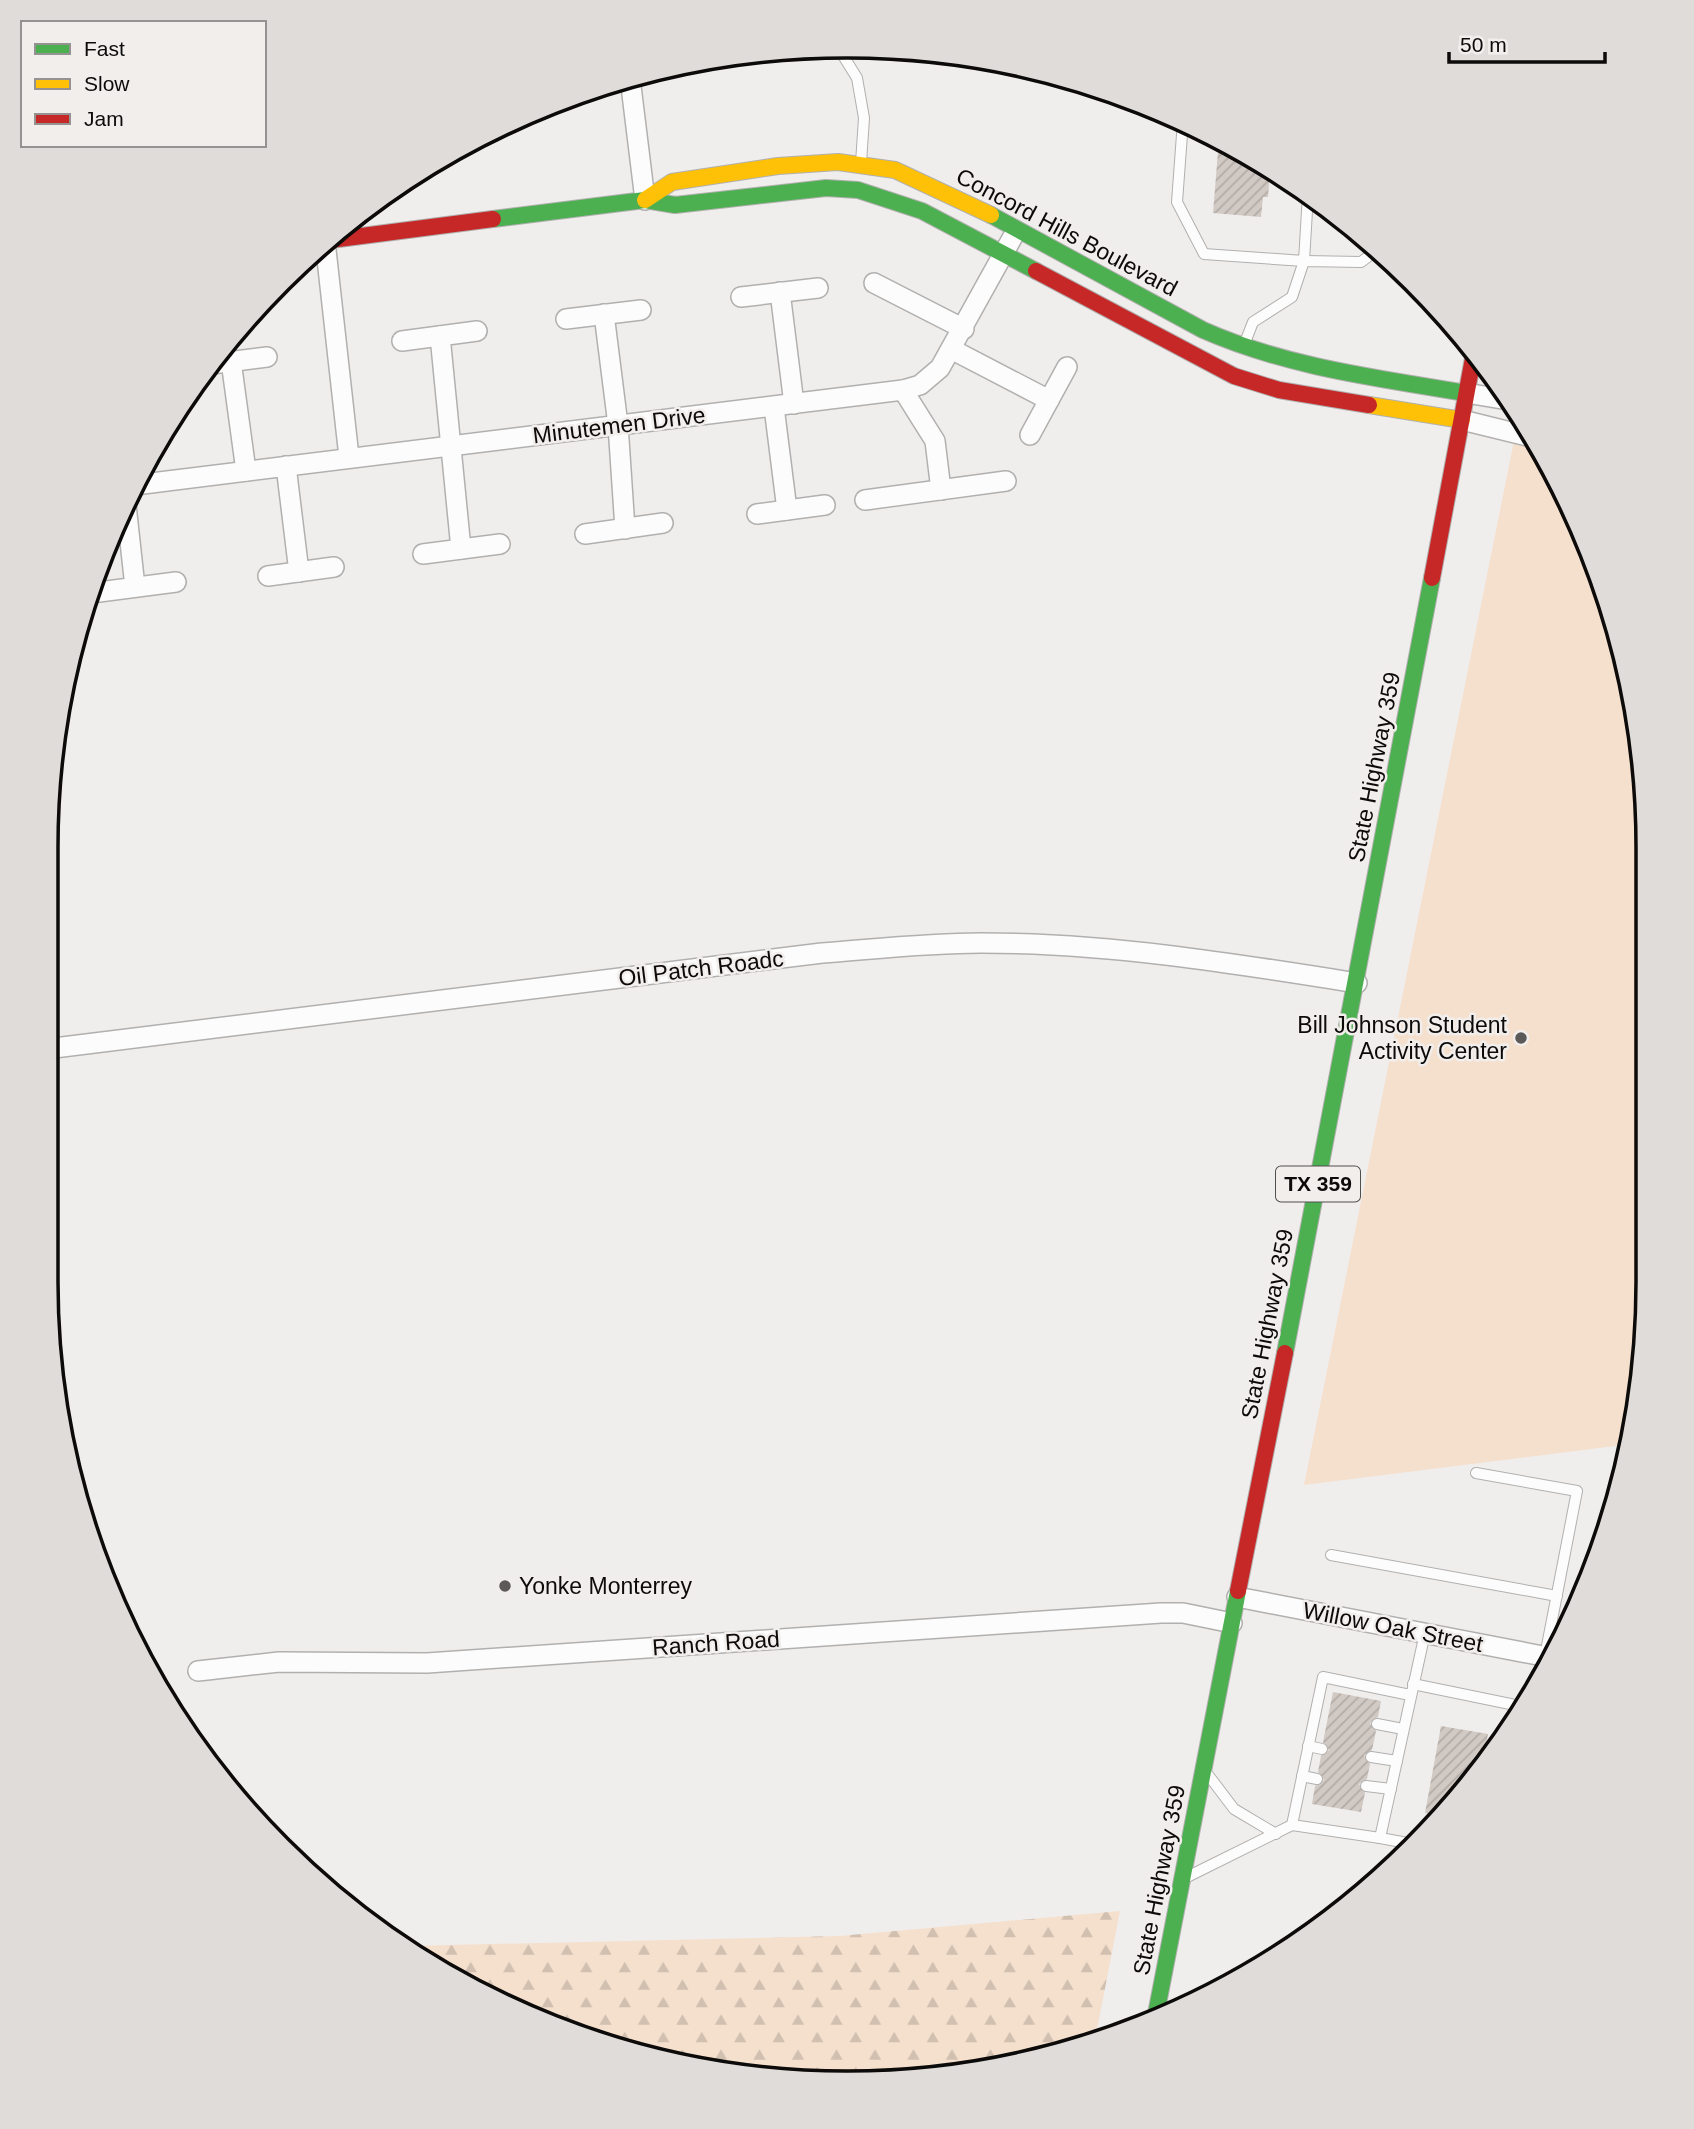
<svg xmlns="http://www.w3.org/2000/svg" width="1694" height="2129" font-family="Helvetica,sans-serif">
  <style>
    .grass { fill: url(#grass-dots) }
    .forest { fill: url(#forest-firs) }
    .pitch { fill: #f5e0ce }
    .building { fill: url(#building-hatch) }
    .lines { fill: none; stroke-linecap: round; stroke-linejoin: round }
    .lane-casing { stroke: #b1b0af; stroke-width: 12 }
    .street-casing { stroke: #b1b0af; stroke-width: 22 }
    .fast-casing { stroke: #b1b0af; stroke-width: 18 }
    .slow-casing { stroke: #b1b0af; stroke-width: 18 }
    .jam-casing { stroke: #b1b0af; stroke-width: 18 }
    .lane { stroke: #fdfcfc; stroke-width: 10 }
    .street { stroke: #fdfcfc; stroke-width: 19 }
    .fast { stroke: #4caf50; stroke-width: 16 }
    .slow { stroke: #ffc107; stroke-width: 16 }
    .jam { stroke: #c62828; stroke-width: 16 }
    .poi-dot { fill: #5c5a59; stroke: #f1eeec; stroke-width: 2.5 }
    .labels { text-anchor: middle; stroke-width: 5; stroke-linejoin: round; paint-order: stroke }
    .shield { fill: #f1eeec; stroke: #514f4e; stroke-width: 2 }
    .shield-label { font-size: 21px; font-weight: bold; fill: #0c0b0a }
    .street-label { font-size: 23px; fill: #0c0b0a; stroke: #f1eeec }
    .poi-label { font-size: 23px; fill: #0c0b0a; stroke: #f1eeec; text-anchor: end }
    .rim { fill: none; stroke: #0c0b0a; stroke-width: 3.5 }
  </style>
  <defs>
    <pattern id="grass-dots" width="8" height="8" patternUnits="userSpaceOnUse" patternTransform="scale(1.75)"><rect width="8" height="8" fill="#f5e0ce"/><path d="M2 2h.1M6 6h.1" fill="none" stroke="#d1bfb0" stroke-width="1.8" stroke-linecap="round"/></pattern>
    <pattern id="forest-firs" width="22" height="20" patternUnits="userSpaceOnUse" patternTransform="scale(1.75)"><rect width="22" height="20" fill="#f5e0ce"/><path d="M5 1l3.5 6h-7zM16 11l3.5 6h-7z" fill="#d1bfb0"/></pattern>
    <pattern id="building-hatch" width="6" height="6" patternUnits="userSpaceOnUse" patternTransform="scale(1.75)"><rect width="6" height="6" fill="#d1c9c3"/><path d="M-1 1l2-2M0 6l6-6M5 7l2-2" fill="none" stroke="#b2aba6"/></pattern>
  </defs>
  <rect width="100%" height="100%" fill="#f0eeed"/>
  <!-- grass -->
  <polygon class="grass" points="935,53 1038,70 936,65"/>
  <!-- forest -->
  <polygon class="forest" points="1120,1911 1095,2040 1054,2056 847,2083 639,2056 446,1976 407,1946 839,1936"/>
  <!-- pitch -->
  <polygon class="pitch" points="1519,416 1541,447 1606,590 1647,794 1648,1282 1633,1438 1631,1444 1304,1485"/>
  <!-- building -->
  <g class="building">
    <polygon points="1219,139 1270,171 1268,197 1263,197 1261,217 1213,213"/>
    <polygon points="1333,1692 1381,1701 1378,1717 1370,1723 1376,1731 1372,1750 1364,1755 1370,1764 1367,1779 1359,1784 1365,1793 1361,1812 1312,1804 1315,1786 1324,1780 1318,1772 1321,1756 1329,1750 1323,1742"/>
    <polygon points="1441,1726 1488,1734 1481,1771 1440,1816 1425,1813"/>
  </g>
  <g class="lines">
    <defs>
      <g id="lane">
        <polyline points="839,49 857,78 864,118 861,163"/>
        <polyline points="1183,121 1177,202 1204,254 1304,261 1308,194"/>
        <polyline points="1244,345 1253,322 1292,297 1304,261 1361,262 1377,250"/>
        <polyline points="1639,1376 1648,1070"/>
        <polyline points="1476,1473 1577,1491 1545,1656"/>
        <polyline points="1331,1555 1557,1596"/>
        <polyline points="1413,1684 1520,1706"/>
        <polyline points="1410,1695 1323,1677 1292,1825 1380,1838 1425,1633"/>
        <polyline points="1377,1724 1403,1729"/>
        <polyline points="1308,1746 1322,1749"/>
        <polyline points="1371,1757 1397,1761"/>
        <polyline points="1209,1776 1234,1809 1276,1834"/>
        <polyline points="1302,1776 1317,1779"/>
        <polyline points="1366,1786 1391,1789"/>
        <polyline points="1380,1838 1413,1844"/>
        <polyline points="1189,1876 1292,1825"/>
      </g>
      <g id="street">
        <polyline points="630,78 645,200"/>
        <polyline points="325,241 349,457"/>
        <polyline points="874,283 964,329"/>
        <polyline points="780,292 794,404"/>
        <polyline points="741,297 818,288"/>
        <polyline points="604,314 618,425 625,529"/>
        <polyline points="566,319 641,310"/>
        <polyline points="440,336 461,549"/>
        <polyline points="402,341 477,331"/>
        <polyline points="951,349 1049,400"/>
        <polyline points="231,361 246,471"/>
        <polyline points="212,364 267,357"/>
        <polyline points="903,390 935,441 941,490"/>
        <polyline points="1466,393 1508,400"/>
        <polyline points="774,407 787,510"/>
        <polyline points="1462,420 1535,438"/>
        <polyline points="1030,435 1067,367"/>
        <polyline points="286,466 299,572"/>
        <polyline points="135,485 903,390 920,385 940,368 1016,231"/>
        <polyline points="865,500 1006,481"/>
        <polyline points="126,505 135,587"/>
        <polyline points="757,514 825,505"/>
        <polyline points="585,534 663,523"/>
        <polyline points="423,554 500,544"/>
        <polyline points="268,576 334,567"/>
        <polyline points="99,592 176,582"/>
        <path d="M46,1049L822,953C875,949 928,943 981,943C1108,943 1232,963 1357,983"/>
        <polyline points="1237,1597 1548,1657"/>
        <polyline points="198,1671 279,1662 427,1663 1161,1613 1183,1613 1232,1623"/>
      </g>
      <g id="fast">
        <path d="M991,215L1203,330C1287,367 1376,378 1466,393"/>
        <polyline points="493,219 645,200 675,205 826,188 858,190 922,211 1036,271"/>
        <polyline points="1285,1353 1432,578"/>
        <polyline points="1156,2014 1238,1591"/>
      </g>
      <g id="slow">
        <polyline points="645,200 672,182 778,166 838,162 895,170 991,215"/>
        <polyline points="1369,405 1462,420"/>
      </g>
      <g id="jam">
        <polyline points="323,241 493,219"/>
        <polyline points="1036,271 1234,376 1279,390 1369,405"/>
        <polyline points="1432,578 1474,353"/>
        <polyline points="1238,1591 1285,1353"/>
      </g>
    </defs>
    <!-- lane casing -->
    <use href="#lane" class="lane-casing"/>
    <!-- street casing -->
    <use href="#street" class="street-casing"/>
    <!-- fast casing -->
    <use href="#fast" class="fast-casing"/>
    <!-- slow casing -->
    <use href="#slow" class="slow-casing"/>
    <!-- jam casing -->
    <use href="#jam" class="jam-casing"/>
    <!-- lane -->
    <use href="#lane" class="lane"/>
    <!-- street -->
    <use href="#street" class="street"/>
    <!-- fast -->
    <use href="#fast" class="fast"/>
    <!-- slow -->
    <use href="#slow" class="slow"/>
    <!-- jam -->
    <use href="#jam" class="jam"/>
  </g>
  <!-- markers -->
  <g class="poi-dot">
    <circle cx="1521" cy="1038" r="7"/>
    <circle cx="505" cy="1586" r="7"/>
  </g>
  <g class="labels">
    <!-- shield labels -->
    <rect class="shield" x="1276" y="1166.5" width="84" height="35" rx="5"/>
    <g class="shield-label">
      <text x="1318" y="1191">TX 359</text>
    </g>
    <!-- street labels -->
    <g class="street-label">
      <text transform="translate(1067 232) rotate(28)" y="8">Concord Hills Boulevard</text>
      <text transform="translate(619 425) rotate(-7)" y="8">Minutemen Drive</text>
      <text transform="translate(1374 767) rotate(-79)" y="8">State Highway 359</text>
      <text transform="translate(701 968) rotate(-7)" y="8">Oil Patch Roadc</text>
      <text transform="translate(1267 1324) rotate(-79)" y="8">State Highway 359</text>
      <text transform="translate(1393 1627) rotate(11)" y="8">Willow Oak Street</text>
      <text transform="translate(716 1643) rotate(-4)" y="8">Ranch Road</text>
      <text transform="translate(1159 1880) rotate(-79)" y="8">State Highway 359</text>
    </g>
    <!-- poi labels -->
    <g class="poi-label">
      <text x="1507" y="1033">Bill Johnson Student<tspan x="1507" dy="26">Activity Center</tspan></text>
      <text x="519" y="1594" text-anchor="start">Yonke Monterrey</text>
    </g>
  </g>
  <!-- crop -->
  <path d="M0 0H1694V2129H0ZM847 58H847A789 789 0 0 1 1636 847V1282A789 789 0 0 1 847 2071H847A789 789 0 0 1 58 1282V847A789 789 0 0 1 847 58Z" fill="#dfdcda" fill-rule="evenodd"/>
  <path class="rim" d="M847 58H847A789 789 0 0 1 1636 847V1282A789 789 0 0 1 847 2071H847A789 789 0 0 1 58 1282V847A789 789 0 0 1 847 58Z"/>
  <!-- legend -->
  <rect x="21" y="21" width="245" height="126" fill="#f1eeec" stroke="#959392" stroke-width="2"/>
  <rect x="35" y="44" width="35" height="10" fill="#4caf50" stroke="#959392" stroke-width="2"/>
  <text x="84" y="56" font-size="21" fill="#0c0b0a">Fast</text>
  <rect x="35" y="79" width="35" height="10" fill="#ffc107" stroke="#959392" stroke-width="2"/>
  <text x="84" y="91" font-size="21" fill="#0c0b0a">Slow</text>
  <rect x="35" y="114" width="35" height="10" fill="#c62828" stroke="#959392" stroke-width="2"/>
  <text x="84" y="126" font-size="21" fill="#0c0b0a">Jam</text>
  <!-- scale -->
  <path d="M1449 52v10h156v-10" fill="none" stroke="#0c0b0a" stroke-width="3.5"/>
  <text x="1460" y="52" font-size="21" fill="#0c0b0a" stroke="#f1eeec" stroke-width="5" paint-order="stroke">50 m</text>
</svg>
